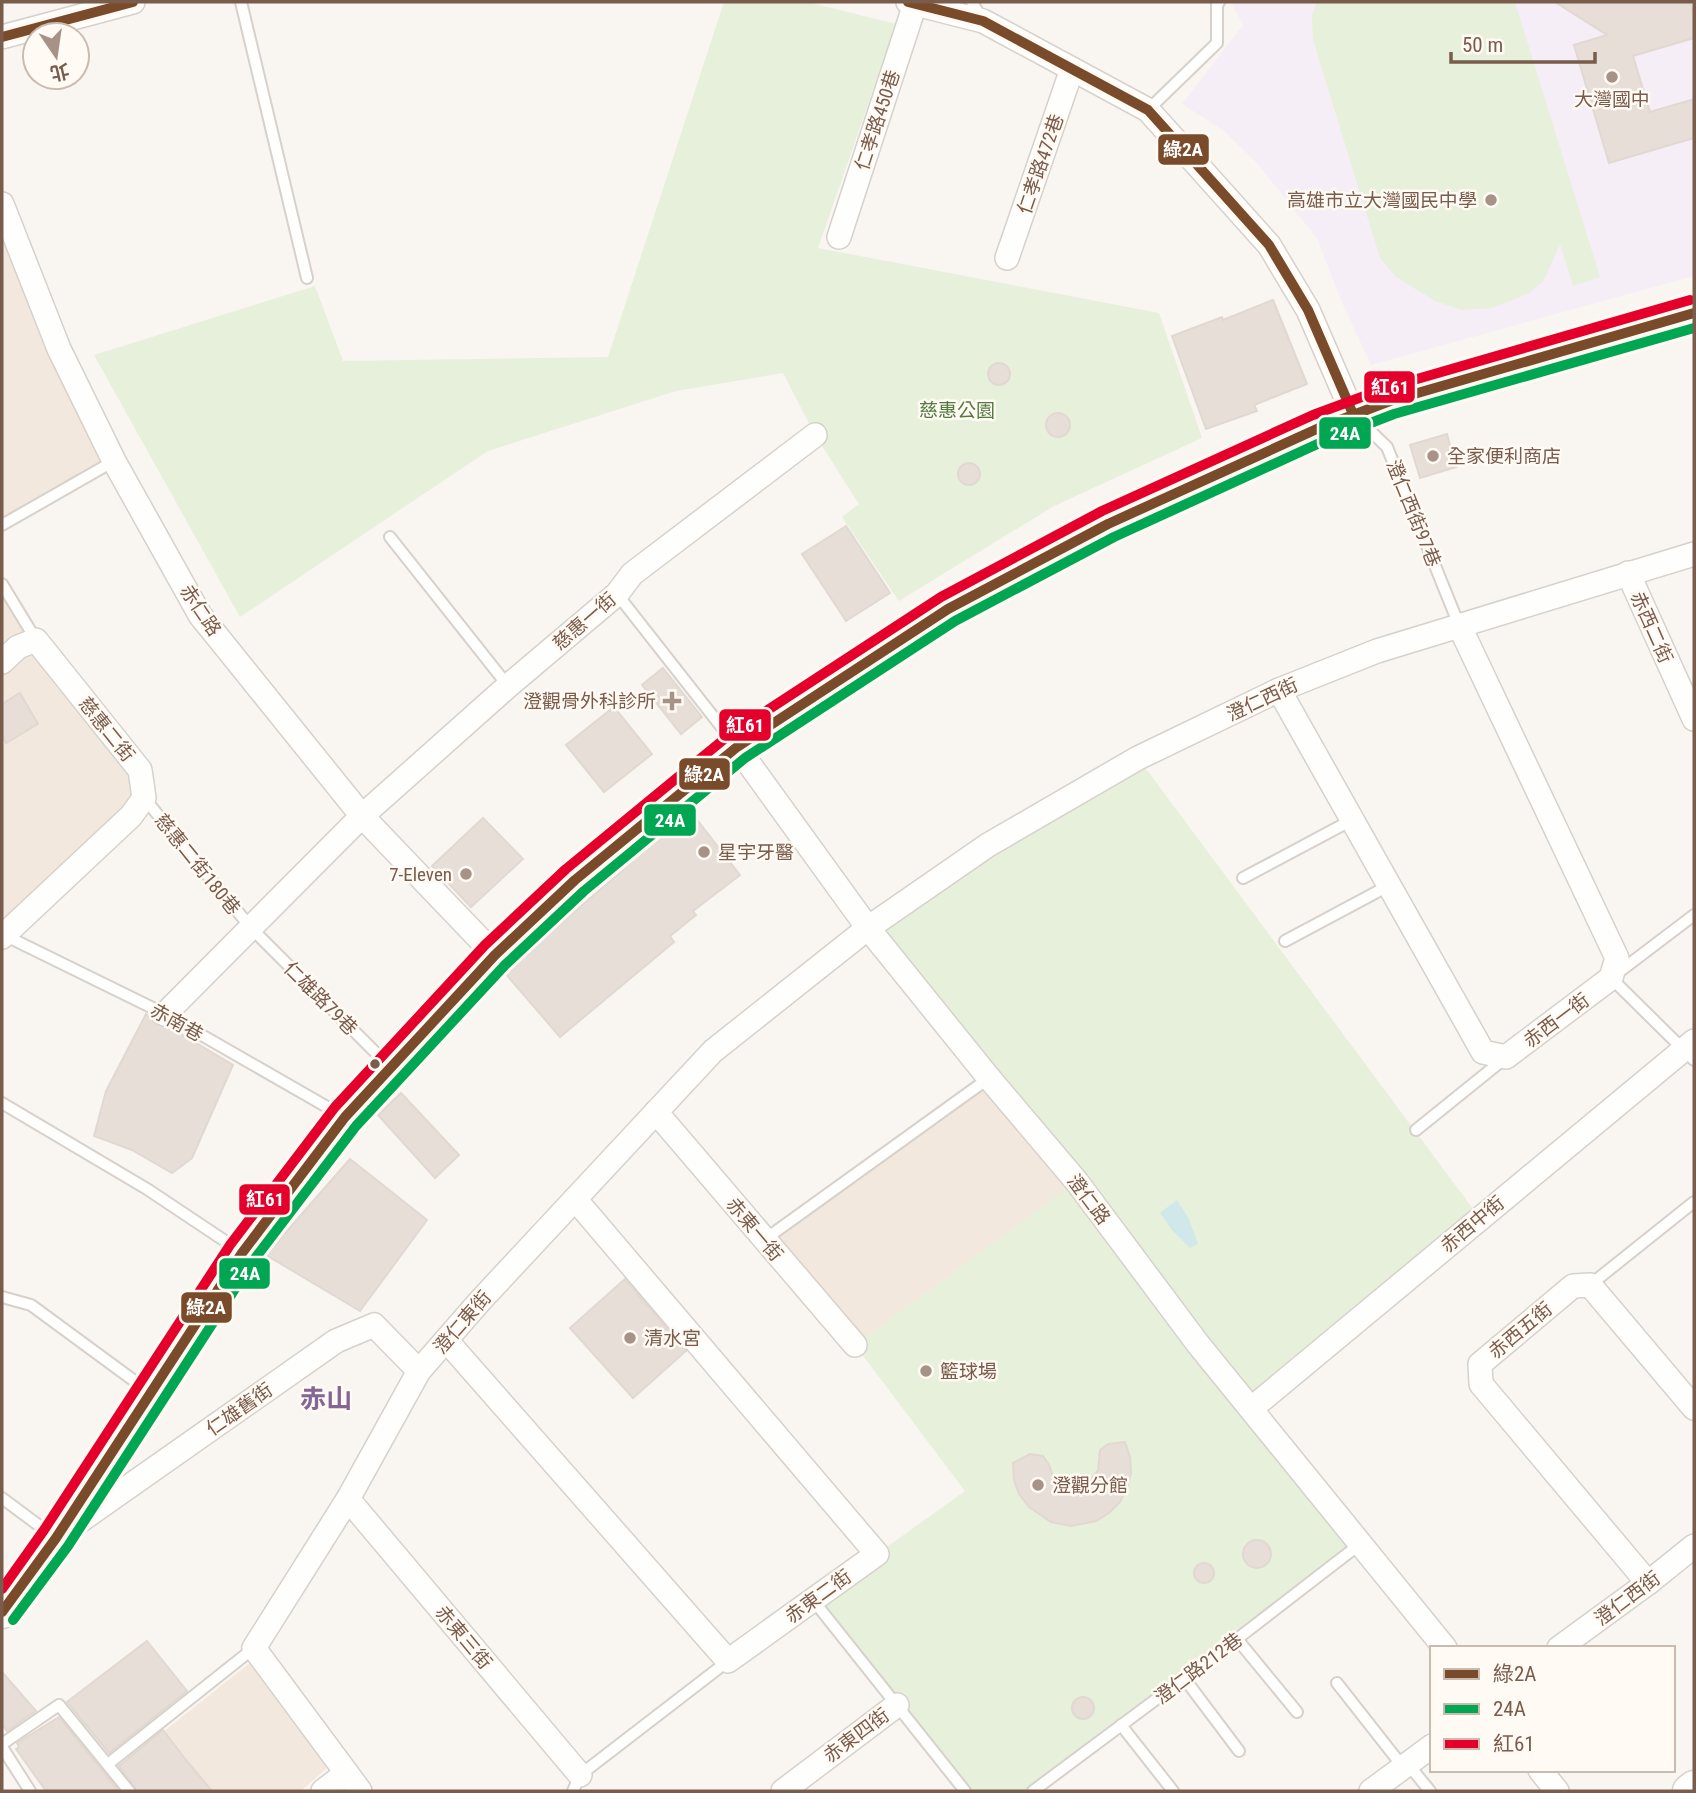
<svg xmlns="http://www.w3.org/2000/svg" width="1696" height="1793" font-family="'Roboto Condensed','Noto Sans TC',sans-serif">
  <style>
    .residential { fill: #f2e8de }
    .education { fill: #f6eef6 }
    .green { fill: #e7f0db }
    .water { fill: #d0e8ea }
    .building { fill: #e6ded7; stroke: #e2d8d2; stroke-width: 2 }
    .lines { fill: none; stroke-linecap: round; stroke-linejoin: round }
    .lane-casing { stroke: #d7d1cb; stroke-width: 14 }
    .street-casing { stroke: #d7d1cb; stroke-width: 26 }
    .secondary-casing { stroke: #d9d2cb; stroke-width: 35 }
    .lane { stroke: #fefefd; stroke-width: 10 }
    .street { stroke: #fefefd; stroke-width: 23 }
    .secondary { stroke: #fefefd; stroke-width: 32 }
    .bus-1-casing { stroke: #fffaf3; stroke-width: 16 }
    .bus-2-casing { stroke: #fffaf3; stroke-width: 16 }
    .bus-3-casing { stroke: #fffaf3; stroke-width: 16 }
    .bus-1 { stroke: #7a4b2a; stroke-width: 10 }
    .bus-2 { stroke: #00a651; stroke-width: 10 }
    .bus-3 { stroke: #e4002b; stroke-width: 10 }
    .poi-dot { fill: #a69286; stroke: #fffaf3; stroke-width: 2.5 }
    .bus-dot { fill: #7a5c4d; stroke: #fffaf3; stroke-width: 2.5 }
    .labels { text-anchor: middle; stroke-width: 5; stroke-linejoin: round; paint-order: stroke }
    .poi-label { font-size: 19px; fill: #7a5c4d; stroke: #fffaf3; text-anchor: start }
    .street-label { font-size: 19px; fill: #7a5c4d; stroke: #fffaf3 }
    .park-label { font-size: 19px; fill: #537a41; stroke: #fffaf3 }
    .district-label { font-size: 26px; font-weight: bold; fill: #846695; stroke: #fffaf3 }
    .line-badge { stroke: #fffaf3; stroke-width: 2.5 }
    .badge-label { font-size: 19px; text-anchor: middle; font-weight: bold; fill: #fff }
  </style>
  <rect width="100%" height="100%" fill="#f9f5f0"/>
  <!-- residential -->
  <g class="residential">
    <polygon points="2,204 114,461 2,525"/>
    <polygon points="2,584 140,770 144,798 2,937"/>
    <polygon points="989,1078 1077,1182 855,1345 763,1240"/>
    <polygon points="251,1662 328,1767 301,1791 139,1791 119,1767"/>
  </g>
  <!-- education -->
  <polygon class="education" points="1231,2 1694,2 1694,276 1371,365 1340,298 1317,238 1257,163 1224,131 1182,104 1243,25"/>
  <!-- green -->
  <g class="green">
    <polygon points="724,2 807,2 896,24 818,248 1159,313 1202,438 1054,506 899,601 842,517 859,504 815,435 783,373 676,391 488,451 240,617 94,355 315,286 343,361 608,357"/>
    <polygon points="1317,2 1515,2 1600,277 1573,286 1560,244 1544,280 1530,293 1492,308 1462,310 1435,301 1396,277 1380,258 1313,40 1312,15"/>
    <polygon points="1138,758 1479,1217 1253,1408 1362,1542 1033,1791 965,1791 813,1600 965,1491 855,1345 1073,1184 868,928"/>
  </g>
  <!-- water -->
  <polygon class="water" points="1177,1200 1188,1217 1198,1244 1190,1248 1172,1230 1160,1213"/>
  <!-- building -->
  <g class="building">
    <polygon points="1555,2 1690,2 1694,17 1694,38 1633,56 1650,112 1694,99 1694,138 1609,163 1574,45 1607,35"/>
    <polygon points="1273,300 1307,384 1254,405 1257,411 1206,429 1172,336 1222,317 1223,320"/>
    <circle cx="999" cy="374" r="11"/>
    <circle cx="1058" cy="425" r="12"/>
    <polygon points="1447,434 1456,467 1420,478 1410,445"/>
    <circle cx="969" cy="474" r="11"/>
    <polygon points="846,526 890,593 846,621 802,554"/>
    <polygon points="663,668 702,717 681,734 642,685"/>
    <polygon points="20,693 38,724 6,743 2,735 2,704"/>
    <polygon points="614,707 652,754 604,792 566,745"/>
    <polygon points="691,812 740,875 693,911 696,915 670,936 674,942 560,1037 504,972 623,870 621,868"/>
    <polygon points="483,818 523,859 471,907 432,866"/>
    <polygon points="146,1014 156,1024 169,1027 233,1065 192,1158 172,1173 132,1150 94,1136 106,1091"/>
    <polygon points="401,1093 459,1155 435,1178 378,1115"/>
    <polygon points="350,1159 427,1220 360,1311 266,1255"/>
    <polygon points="625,1279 686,1351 633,1398 570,1328"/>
    <polygon points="1125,1442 1130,1457 1131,1473 1127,1488 1120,1502 1109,1513 1096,1521 1071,1526 1051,1522 1029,1507 1019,1494 1014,1480 1013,1463 1030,1454 1043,1456 1049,1465 1054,1479 1062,1486 1076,1489 1088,1483 1098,1470 1100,1450 1108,1444"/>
    <circle cx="1257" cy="1554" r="14"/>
    <circle cx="1204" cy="1573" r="10"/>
    <polygon points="147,1641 187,1691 109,1753 67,1702"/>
    <polygon points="2,1672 36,1711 7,1731 2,1724"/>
    <circle cx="1083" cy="1708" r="11"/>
    <polygon points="59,1717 119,1791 46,1791 16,1749 19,1747 17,1743"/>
    <polygon points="163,1730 186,1760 212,1791 137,1791 119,1766"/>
  </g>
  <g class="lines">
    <defs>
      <g id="lane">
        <polyline points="241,2 307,278"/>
        <polyline points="972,2 982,19"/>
        <polyline points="1148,110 1217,43 1217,5 1219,2"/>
        <polyline points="1357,418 1387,447 1459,625"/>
        <polyline points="2,525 114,461"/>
        <polyline points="390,537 508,686"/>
        <polyline points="2,584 36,640"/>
        <polyline points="617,594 734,743"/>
        <polyline points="144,798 252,929 390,1067"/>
        <polyline points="1243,878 1350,821"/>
        <polyline points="1694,915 1611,978 1694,1060"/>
        <polyline points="4,935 165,1014 341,1115"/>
        <polyline points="1285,941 1388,886"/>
        <polyline points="2,1103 147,1189 240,1251"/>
        <polyline points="1416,1130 1504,1059"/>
        <polyline points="764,1240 989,1078"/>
        <polyline points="1590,1285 1694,1202"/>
        <polyline points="2,1297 31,1305 148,1391"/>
        <polyline points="2,1498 53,1536"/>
        <polyline points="813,1600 965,1791"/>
        <polyline points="1237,1639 1297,1712"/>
        <polyline points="1184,1678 1239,1751"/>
        <polyline points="1337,1683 1403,1767"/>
        <polyline points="1121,1725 1173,1791"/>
        <polyline points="2,1744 59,1705 129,1791"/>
        <polyline points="2,1747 30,1791"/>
        <polyline points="1407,1763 1430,1791"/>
        <polyline points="108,1764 254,1648"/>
        <polyline points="573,1791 580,1775 728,1661"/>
        <polyline points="1033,1791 1237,1639 1360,1544"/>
      </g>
      <g id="street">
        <polyline points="908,2 983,21 1148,110 1269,245 1308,310 1353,414"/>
        <polyline points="2,37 133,2"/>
        <polyline points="2,204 59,349 114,461 200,615 362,816 495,955"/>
        <polyline points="839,237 915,4"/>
        <polyline points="1007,258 1072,69"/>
        <polyline points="1628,573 1694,719"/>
        <polyline points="2,662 18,647 36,640 140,770 144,798 131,816 2,937"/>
        <polyline points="1279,690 1483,1052 1506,1057 1611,978 1617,958 1459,625"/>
        <polyline points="737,747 868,928 989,1078 1077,1182 1198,1344 1445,1648"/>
        <polyline points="165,1014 362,816 508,686 617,594 632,574 815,435"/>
        <polyline points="656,1112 855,1345"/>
        <polyline points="446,1340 728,1661 877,1554 575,1199"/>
        <polyline points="1252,1408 1694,1041"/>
        <polyline points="348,1499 580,1775"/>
        <polyline points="67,1530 336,1341 374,1325 419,1371"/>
        <polyline points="1648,1583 1481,1384 1480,1364 1573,1286 1590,1285 1694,1408"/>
        <polyline points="1559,1648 1648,1583 1694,1546"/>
        <polyline points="1540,1770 1557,1791"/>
        <polyline points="323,1791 345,1774"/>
        <polyline points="360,1791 254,1648 348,1499 419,1371 480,1301 713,1051 868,928 988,845 1138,758 1279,690 1377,651 1694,554"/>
        <polyline points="783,1791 897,1705"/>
        <polyline points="1371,1791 1432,1746"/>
      </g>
      <g id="secondary">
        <polyline points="2,1612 56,1538 242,1253 345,1117 495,955 575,880 737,747 948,609 1108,524 1319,428 1390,401 1694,313"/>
        <polyline points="1689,1791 1694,1787"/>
      </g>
    </defs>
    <!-- lane casing -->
    <use href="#lane" class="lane-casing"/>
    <!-- street casing -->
    <use href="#street" class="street-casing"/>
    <!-- secondary casing -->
    <use href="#secondary" class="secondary-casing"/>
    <!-- lane -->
    <use href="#lane" class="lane"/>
    <!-- street -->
    <use href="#street" class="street"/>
    <!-- secondary -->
    <use href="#secondary" class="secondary"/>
    <defs>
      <g id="bus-1">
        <polyline points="908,2 983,21 1148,110 1269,245 1308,310 1353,414"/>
        <polyline points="2,37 133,2"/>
        <polyline points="2,1612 56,1538 242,1253 345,1117 495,955 575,880 737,747 948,609 1108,524 1319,428 1390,401 1694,313"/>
      </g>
      <polyline id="bus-2" points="13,1620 68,1546 253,1261 356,1126 505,965 584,891 745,758 955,621 1114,537 1324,441 1394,414 1694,328"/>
      <polyline id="bus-3" points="2,1589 44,1530 230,1245 335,1107 485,945 566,869 728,736 941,597 1102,511 1313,415 1386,388 1690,300"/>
    </defs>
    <!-- bus-1 casing -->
    <use href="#bus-1" class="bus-1-casing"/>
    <!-- bus-2 casing -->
    <use href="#bus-2" class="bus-2-casing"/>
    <!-- bus-3 casing -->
    <use href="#bus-3" class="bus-3-casing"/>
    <!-- bus-1 -->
    <use href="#bus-1" class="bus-1"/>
    <!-- bus-2 -->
    <use href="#bus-2" class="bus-2"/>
    <!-- bus-3 -->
    <use href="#bus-3" class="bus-3"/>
  </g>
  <!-- markers -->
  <g class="poi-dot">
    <circle cx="1612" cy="77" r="7"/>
    <circle cx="1491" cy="200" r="7"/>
    <circle cx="1433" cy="456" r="7"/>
    <path d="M668.5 690.5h7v7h7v7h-7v7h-7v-7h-7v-7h7z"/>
    <circle cx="704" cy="852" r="7"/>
    <circle cx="466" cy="874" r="7"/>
    <circle cx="630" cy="1338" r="7"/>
    <circle cx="926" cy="1371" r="7"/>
    <circle cx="1038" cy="1485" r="7"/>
  </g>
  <circle class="bus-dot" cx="375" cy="1064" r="6"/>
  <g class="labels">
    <!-- poi labels -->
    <g class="poi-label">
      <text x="1612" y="106" text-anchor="middle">大灣國中</text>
      <text x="1477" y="207" text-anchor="end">高雄市立大灣國民中學</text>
      <text x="1447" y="463">全家便利商店</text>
      <text x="656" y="708" text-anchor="end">澄觀骨外科診所</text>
      <text x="718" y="859">星宇牙醫</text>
      <text x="452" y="881" text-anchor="end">7-Eleven</text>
      <text x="644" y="1345">清水宮</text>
      <text x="940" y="1378">籃球場</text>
      <text x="1052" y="1492">澄觀分館</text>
    </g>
    <!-- street labels -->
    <g class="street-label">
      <text transform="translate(877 120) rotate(-72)" y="7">仁孝路450巷</text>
      <text transform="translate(1040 164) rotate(-71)" y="7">仁孝路472巷</text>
      <text transform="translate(1414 513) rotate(68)" y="7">澄仁西街97巷</text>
      <text transform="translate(201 610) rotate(56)" y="7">赤仁路</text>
      <text transform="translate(584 621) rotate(-41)" y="7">慈惠一街</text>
      <text transform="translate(1652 627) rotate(66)" y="7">赤西二街</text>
      <text transform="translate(1262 699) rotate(-25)" y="7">澄仁西街</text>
      <text transform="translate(107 729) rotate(51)" y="7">慈惠二街</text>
      <text transform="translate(198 864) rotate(51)" y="7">慈惠二街180巷</text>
      <text transform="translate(321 998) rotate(45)" y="7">仁雄路79巷</text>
      <text transform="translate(1556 1020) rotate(-37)" y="7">赤西一街</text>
      <text transform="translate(177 1022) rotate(29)" y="7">赤南巷</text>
      <text transform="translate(1089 1199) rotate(53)" y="7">澄仁路</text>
      <text transform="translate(1472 1224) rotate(-40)" y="7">赤西中街</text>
      <text transform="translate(755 1229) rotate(50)" y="7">赤東一街</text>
      <text transform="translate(462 1322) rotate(-49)" y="7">澄仁東街</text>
      <text transform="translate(1520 1330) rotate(-40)" y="7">赤西五街</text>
      <text transform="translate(239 1409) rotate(-35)" y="7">仁雄舊街</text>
      <text transform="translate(818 1596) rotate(-36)" y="7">赤東二街</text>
      <text transform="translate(1627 1598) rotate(-37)" y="7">澄仁西街</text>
      <text transform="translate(464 1637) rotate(50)" y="7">赤東三街</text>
      <text transform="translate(1198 1668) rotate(-37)" y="7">澄仁路212巷</text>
      <text transform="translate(856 1735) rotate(-37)" y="7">赤東四街</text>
    </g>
    <!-- park labels -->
    <g class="park-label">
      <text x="957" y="417">慈惠公園</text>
    </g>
    <!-- district labels -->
    <g class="district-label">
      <text x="326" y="1408">赤山</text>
    </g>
  </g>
  <g class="line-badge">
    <rect x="1157" y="133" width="53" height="33" rx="7" fill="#7a4b2a"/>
    <rect x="1363" y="370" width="53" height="34" rx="7" fill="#e4002b"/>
    <rect x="1318" y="416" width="54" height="34" rx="7" fill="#00a651"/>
    <rect x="718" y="708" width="54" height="34" rx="7" fill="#e4002b"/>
    <rect x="678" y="757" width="53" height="34" rx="7" fill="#7a4b2a"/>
    <rect x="643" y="803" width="54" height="34" rx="7" fill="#00a651"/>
    <rect x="238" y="1183" width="53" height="33" rx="7" fill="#e4002b"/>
    <rect x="218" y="1257" width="53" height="33" rx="7" fill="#00a651"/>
    <rect x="180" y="1291" width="53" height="33" rx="7" fill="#7a4b2a"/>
  </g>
  <g class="badge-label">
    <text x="1183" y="156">綠2A</text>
    <text x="1390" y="394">紅61</text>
    <text x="1345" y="440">24A</text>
    <text x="745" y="732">紅61</text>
    <text x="704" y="781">綠2A</text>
    <text x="670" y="827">24A</text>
    <text x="265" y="1206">紅61</text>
    <text x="245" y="1280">24A</text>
    <text x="206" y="1314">綠2A</text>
  </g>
  <!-- border -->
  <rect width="1696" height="1793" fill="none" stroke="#7a5c4d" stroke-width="7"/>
  <!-- legend -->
  <rect x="1430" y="1646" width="245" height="126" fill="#fffaf3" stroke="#cabbb1" stroke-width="2"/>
  <rect x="1444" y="1669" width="35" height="10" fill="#7a4b2a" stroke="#cabbb1" stroke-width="2"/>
  <text x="1493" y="1681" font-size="21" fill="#7a5c4d">綠2A</text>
  <rect x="1444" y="1704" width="35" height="10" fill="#00a651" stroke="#cabbb1" stroke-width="2"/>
  <text x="1493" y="1716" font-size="21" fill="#7a5c4d">24A</text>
  <rect x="1444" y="1739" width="35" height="10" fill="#e4002b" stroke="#cabbb1" stroke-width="2"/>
  <text x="1493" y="1751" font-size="21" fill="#7a5c4d">紅61</text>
  <!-- north arrow -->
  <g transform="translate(56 56) rotate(167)"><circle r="33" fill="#fffaf3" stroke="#cabbb1" stroke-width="2"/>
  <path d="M0-5L12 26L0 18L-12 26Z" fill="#a69286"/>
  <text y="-10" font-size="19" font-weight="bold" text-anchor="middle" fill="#7a5c4d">北</text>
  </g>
  <!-- scale -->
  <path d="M1451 52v10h144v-10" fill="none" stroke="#7a5c4d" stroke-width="3.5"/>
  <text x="1462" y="52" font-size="21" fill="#7a5c4d" stroke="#fffaf3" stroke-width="5" paint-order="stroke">50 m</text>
</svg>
